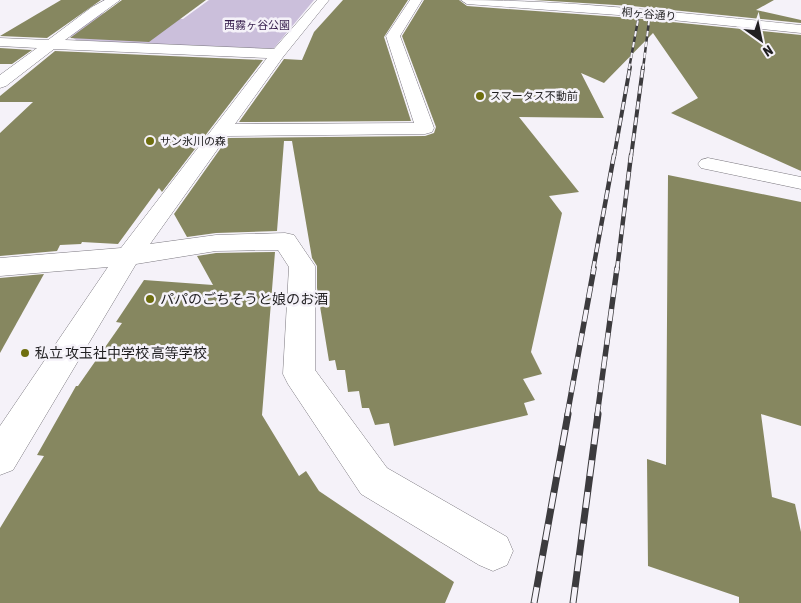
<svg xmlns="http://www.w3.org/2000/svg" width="801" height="603" font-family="'Asap Condensed','Noto Sans JP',sans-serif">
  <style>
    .green { fill: #cbbfdb }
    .building { fill: #868760 }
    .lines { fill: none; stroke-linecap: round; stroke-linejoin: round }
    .minor-casing { stroke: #7c7980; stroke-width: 1 }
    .minor { fill: #fff; fill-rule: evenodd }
    .rail-far4-casing { stroke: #3c3b3e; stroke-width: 2.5 }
    .rail-far3-casing { stroke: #3c3b3e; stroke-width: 4 }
    .rail-far2-casing { stroke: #3c3b3e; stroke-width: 4.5 }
    .rail-far1-casing { stroke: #3c3b3e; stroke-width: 5.5 }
    .rail-casing { stroke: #3c3b3e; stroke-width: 7 }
    .rail-far4 { stroke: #f5f2f9; stroke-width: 2; stroke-dasharray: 5.5; stroke-linecap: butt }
    .rail-far3 { stroke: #f5f2f9; stroke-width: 2.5; stroke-dasharray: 8; stroke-linecap: butt }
    .rail-far2 { stroke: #f5f2f9; stroke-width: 3; stroke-dasharray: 9; stroke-linecap: butt }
    .rail-far1 { stroke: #f5f2f9; stroke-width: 4; stroke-dasharray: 12; stroke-linecap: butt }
    .rail { stroke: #f5f2f9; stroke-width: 5; stroke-dasharray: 16; stroke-linecap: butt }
    .poi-dot { fill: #6e6e0f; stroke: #f5f2f9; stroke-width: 2 }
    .labels { text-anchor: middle; stroke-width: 5; stroke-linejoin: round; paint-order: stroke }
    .far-street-label { font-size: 11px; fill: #201f21; stroke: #f5f2f9 }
    .far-park-label { font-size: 11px; fill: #351d4c; stroke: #f5f2f9 }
    .far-poi-label { font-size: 11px; fill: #201f21; stroke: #f5f2f9; text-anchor: start }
    .poi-label { font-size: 14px; fill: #201f21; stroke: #f5f2f9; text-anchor: start }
  </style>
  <rect width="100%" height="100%" fill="#f5f2f9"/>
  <!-- green -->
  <polygon class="green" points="209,0 314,0 274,48 265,51 76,40 70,36 98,13 183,19"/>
  <!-- building -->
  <g class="building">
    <polygon points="61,0 101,0 47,38 0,36"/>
    <polygon points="122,0 206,0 149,42 70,38"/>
    <polygon points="343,0 408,0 384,37 411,121 239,122 284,59 302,60 314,32"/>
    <polygon points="424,0 459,0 467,6 632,18 801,35 801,171 671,113 698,98 653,33 604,83 581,73 604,118 519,117 579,192 549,196 562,213 531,352 542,374 523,379 535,400 524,403 528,415 394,446 389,423 375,425 369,408 362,408 359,391 348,392 345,370 337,370 335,360 329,361 317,288 317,266 312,258 292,141 284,141 277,231 216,233 187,237 174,214 228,138 425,136 434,133 436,127 402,36"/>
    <polygon points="534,0 774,0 756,10 801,20 801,23 632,6"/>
    <polygon points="0,48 32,50 12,64 0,64"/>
    <polygon points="55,51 263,60 162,192 159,188 118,244 82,242 81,244 60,245 57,251 0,256 0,133 33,102 0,102 0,96"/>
    <polygon points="668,175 801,202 801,426 761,414 772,497 795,504 801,532 801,603 739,603 739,597 648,566 647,459 666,465"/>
    <polygon points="275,252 262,415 299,476 306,471 319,491 454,582 445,603 0,603 0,528 44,456 37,455 76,386 78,386 122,323 116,322 144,280 213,285 197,256 216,253"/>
    <polygon points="44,274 0,353 0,278"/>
  </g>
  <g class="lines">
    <defs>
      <g id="minor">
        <polygon points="105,0 120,0 65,40 274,49 317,0 329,0 283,57 235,124 414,123 386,36 410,0 422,0 400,36 434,128 432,132 425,134 227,136 150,244 216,235 285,233 294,235 315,266 315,370 387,468 507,537 513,551 507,565 493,571 479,565 361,494 288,384 283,374 289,267 278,250 216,251 136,264 13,470 0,475 0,426 108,267 0,276 0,258 121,248 267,58 54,49 6,86 0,88 0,75 37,48 0,46 0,38 48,40 92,7"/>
        <path d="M461,0C575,0 688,14 801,25V33L632,16L467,4Z"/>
        <polygon points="708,158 801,177 801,189 701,168 698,164 701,160"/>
      </g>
    </defs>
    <!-- minor casing -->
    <use href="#minor" class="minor-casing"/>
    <!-- minor -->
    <use href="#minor" class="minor"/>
    <defs>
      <g id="rail-far4">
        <polyline points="629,69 638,20"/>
        <polyline points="643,69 649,21"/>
      </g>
      <g id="rail-far3">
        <polyline points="614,157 630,67"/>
        <polyline points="631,157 643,67"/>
      </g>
      <g id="rail-far2">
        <polyline points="593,270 614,155"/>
        <polyline points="617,270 631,155"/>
      </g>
      <g id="rail-far1">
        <polyline points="567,416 594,268"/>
        <polyline points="597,416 617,268"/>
      </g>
      <g id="rail">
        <polyline points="534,603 568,414"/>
        <polyline points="573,603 598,414"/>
      </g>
    </defs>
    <!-- rail-far4 casing -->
    <use href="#rail-far4" class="rail-far4-casing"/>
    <!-- rail-far3 casing -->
    <use href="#rail-far3" class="rail-far3-casing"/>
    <!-- rail-far2 casing -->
    <use href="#rail-far2" class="rail-far2-casing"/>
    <!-- rail-far1 casing -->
    <use href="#rail-far1" class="rail-far1-casing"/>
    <!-- rail casing -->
    <use href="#rail" class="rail-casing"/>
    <!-- rail-far4 -->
    <use href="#rail-far4" class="rail-far4"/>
    <!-- rail-far3 -->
    <use href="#rail-far3" class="rail-far3"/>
    <!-- rail-far2 -->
    <use href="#rail-far2" class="rail-far2"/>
    <!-- rail-far1 -->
    <use href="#rail-far1" class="rail-far1"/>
    <!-- rail -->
    <use href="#rail" class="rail"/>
  </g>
  <!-- markers -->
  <g class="poi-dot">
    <circle cx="480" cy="96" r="5"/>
    <circle cx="150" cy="141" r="5"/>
    <circle cx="150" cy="299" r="5"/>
    <circle cx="25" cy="353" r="5"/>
  </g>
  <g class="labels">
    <!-- far-street labels -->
    <g class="far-street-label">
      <text transform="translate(649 14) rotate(5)" y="4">桐ヶ谷通り</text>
    </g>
    <!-- far-park labels -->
    <g class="far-park-label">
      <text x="257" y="29">西霧ヶ谷公園</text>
    </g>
    <!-- far-poi labels -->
    <g class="far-poi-label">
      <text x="490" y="100">スマータス不動前</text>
      <text x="160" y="145">サン氷川の森</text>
    </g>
    <!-- poi labels -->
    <g class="poi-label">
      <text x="160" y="304">パパのごちそうと娘のお酒</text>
      <text x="35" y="358">私立 攻玉社中学校 高等学校</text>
    </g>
  </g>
  <!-- north arrow -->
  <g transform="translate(761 40) rotate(147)" stroke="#f5f2f9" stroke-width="4" paint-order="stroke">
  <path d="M0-4L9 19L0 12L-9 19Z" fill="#201f21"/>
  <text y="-8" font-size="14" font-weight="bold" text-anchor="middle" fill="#201f21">N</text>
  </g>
</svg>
